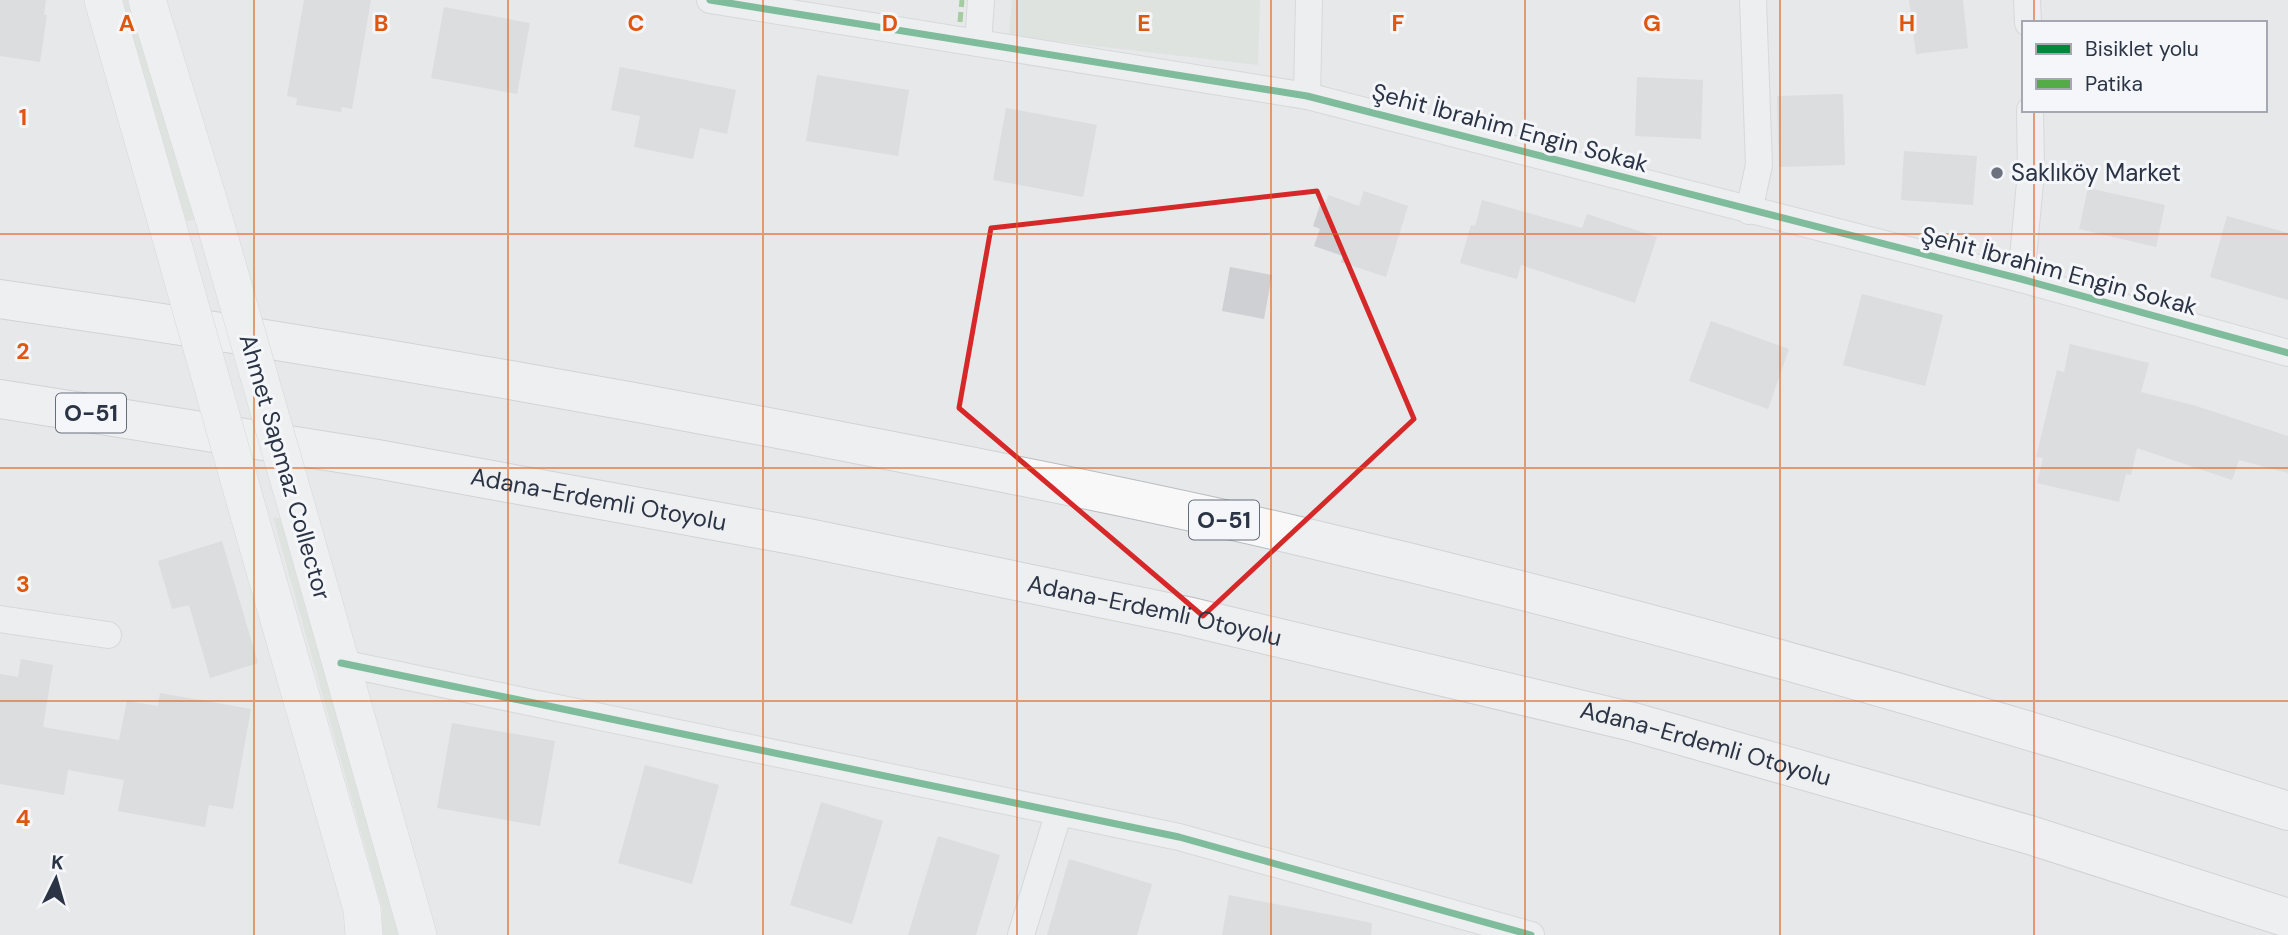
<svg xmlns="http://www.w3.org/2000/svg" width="2288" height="935" font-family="'DM Sans',sans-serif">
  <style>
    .green { fill: #d6ded6 }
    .building { fill: #ced0d3 }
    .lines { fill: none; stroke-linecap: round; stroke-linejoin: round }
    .street-casing { stroke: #c4c6c8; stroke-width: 28 }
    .secondary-casing { stroke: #c4c6c8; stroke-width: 38 }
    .highway-casing { stroke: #b8bbbf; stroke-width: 40 }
    .street { stroke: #f5f6f7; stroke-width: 26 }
    .secondary { stroke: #f8f8f8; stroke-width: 37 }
    .highway { stroke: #f8f8f8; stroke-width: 38 }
    .secondary-bridge-casing { stroke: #c4c6c8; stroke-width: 38; stroke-linecap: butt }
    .secondary-bridge { stroke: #f8f8f8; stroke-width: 37 }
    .quiet { stroke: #54ac47; stroke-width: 5; stroke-dasharray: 10 5; stroke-linecap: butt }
    .cycleway-casing { stroke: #f4f6f9; stroke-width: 11 }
    .cycleway { stroke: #00873e; stroke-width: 7 }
    .marked { fill: none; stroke: #d62828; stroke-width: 5; stroke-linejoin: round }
    .grid { fill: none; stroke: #df570f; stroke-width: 2; stroke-opacity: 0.55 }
    .poi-dot { fill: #6c737f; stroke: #f4f6f9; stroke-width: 2.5 }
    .labels { text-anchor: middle; stroke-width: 6; stroke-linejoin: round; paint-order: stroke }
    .shield { fill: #f4f6f9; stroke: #676e7b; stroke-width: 2 }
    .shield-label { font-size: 23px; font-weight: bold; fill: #2b3445 }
    .street-label { font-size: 24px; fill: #2b3445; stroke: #f4f6f9 }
    .poi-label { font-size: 24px; fill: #2b3445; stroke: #f4f6f9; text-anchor: start }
    .grid-label { font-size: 23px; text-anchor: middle; font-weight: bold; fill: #df570f; stroke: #f4f6f9; stroke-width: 6; stroke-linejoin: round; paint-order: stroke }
  </style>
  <rect width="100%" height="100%" fill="#e6e8ea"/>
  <!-- green -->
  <g class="green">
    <polygon points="121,0 130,0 134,9 195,220 186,221"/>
    <polygon points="1012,0 1260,0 1258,65 1009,36"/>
    <polygon points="273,517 282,519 401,935 381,935 382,908"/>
  </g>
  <!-- building -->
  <g class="building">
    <polygon points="0,0 46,0 44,15 47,15 40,62 0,56"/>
    <polygon points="304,0 371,0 352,109 342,107 341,112 296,105 297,98 287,96"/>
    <polygon points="1909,0 1963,0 1968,48 1916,54"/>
    <polygon points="444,7 530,23 517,94 431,78"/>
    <polygon points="620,67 736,90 727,134 700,128 693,159 634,147 640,116 611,110"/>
    <polygon points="817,75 909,90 898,156 806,141"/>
    <polygon points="1637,77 1703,80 1701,139 1635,136"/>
    <polygon points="1843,94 1845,165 1779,167 1777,96"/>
    <polygon points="1006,108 1097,125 1083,197 993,180"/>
    <polygon points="1904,151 1977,156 1973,205 1901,200"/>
    <polygon points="2088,188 2165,205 2156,247 2079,229"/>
    <polygon points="1364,191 1408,206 1386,277 1341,262 1343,256 1314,246 1320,229 1313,226 1321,202 1326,203 1328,195 1359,206"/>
    <polygon points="1482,200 1582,228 1587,214 1657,237 1635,303 1521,265 1517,279 1460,263 1471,225 1475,226"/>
    <polygon points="2227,216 2288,233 2288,300 2210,277"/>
    <polygon points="1230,267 1272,275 1264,319 1222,311"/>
    <polygon points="1862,294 1943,315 1925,386 1843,365"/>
    <polygon points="1711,321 1789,349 1768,409 1689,381"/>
    <polygon points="2070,344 2149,363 2141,392 2193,405 2288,436 2288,473 2239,460 2232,480 2137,448 2131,475 2126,474 2119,502 2037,483 2043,458 2036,457 2057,370 2064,372"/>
    <polygon points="222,541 258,663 210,678 189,605 172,609 158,561"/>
    <polygon points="21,659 53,665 43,727 119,740 127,701 158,706 160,693 251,709 233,809 209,805 205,827 118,811 124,780 68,770 64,795 0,784 0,674 18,677"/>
    <polygon points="452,723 555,741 540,826 437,808"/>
    <polygon points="645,765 719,785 692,884 618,863"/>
    <polygon points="821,802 883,821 852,924 790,905"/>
    <polygon points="938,836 1000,855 976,935 908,935"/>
    <polygon points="1069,859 1152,884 1137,935 1047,935"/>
    <polygon points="1229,895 1372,923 1371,935 1222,935"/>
  </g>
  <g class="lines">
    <defs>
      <g id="street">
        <polyline points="710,0 1307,96 2021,279 2288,353"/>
        <polyline points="2027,0 2028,23"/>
        <polyline points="978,43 981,0"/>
        <polyline points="1307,96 1309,0"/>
        <polyline points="1749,211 1759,165 1753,0"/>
        <polyline points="2021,279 2031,172 2030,110"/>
        <polyline points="0,619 108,635"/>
        <polyline points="341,663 1179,837 1531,935"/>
        <polyline points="1021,935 1059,812"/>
      </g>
      <g id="secondary">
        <polyline points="103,0 166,220"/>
        <polyline points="147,0 214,219"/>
        <polyline points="249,515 362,909 364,935"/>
        <polyline points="300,519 418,935"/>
      </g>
      <g id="highway">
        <path d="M0,299C288,340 575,389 861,445C1007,473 1154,502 1299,536C1632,614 1963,707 2288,811"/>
        <path id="s1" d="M0,399L377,459L803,537L1187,616L1633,722L2030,835L2288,918"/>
      </g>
    </defs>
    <!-- street casing -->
    <use href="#street" class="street-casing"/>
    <!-- secondary casing -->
    <use href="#secondary" class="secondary-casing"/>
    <!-- highway casing -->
    <use href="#highway" class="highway-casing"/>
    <!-- street -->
    <use href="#street" class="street"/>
    <!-- secondary -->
    <use href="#secondary" class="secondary"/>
    <!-- highway -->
    <use href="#highway" class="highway"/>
    <defs>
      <g id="secondary-bridge">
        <polyline points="214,219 300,519"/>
        <polyline points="166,220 249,515"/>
      </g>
    </defs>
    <!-- secondary-bridge casing -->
    <use href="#secondary-bridge" class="secondary-bridge-casing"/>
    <!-- secondary-bridge -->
    <use href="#secondary-bridge" class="secondary-bridge"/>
    <!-- quiet -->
    <polyline class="quiet" points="960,22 962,0"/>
    <defs>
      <g id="cycleway">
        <polyline points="710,0 1307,96 2021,279 2288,353"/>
        <polyline points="341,663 1179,837 1531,935"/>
      </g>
    </defs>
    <!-- cycleway casing -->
    <use href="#cycleway" class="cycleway-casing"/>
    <!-- cycleway -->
    <use href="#cycleway" class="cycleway"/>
  </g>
  <!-- marked area -->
  <path d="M0 0H2288V935H0ZM1317,191L1414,419L1203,616L959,408L991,228Z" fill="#e6e8ea" fill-opacity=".55" fill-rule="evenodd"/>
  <path class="marked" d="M1317,191L1414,419L1203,616L959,408L991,228Z"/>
  <!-- grid -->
  <path class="grid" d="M254,0V935M508,0V935M763,0V935M1017,0V935M1271,0V935M1525,0V935M1780,0V935M2034,0V23M2034,110V935M0,234H2288M0,468H2288M0,701H2288"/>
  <!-- markers -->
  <circle class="poi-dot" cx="1997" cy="173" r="7"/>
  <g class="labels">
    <!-- shield labels -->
    <g class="shield">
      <rect x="56" y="393.5" width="70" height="39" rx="5"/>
      <rect x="1189" y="500.5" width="70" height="39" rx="5"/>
    </g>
    <g class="shield-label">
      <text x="91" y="421">O-51</text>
      <text x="1224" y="528">O-51</text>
    </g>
    <!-- street labels -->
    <g class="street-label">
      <text transform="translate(1510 128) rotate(15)" y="8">Şehit İbrahim Engin Sokak</text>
      <text transform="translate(2059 271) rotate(15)" y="8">Şehit İbrahim Engin Sokak</text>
      <text transform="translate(285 467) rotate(74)" y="8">Ahmet Sapmaz Collector</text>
      <text dy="8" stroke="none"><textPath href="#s1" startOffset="607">Adana-Erdemli Otoyolu</textPath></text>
      <text dy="8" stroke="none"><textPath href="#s1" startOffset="1174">Adana-Erdemli Otoyolu</textPath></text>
      <text dy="8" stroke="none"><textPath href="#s1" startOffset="1741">Adana-Erdemli Otoyolu</textPath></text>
    </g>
    <!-- poi labels -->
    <g class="poi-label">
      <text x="2011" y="181">Saklıköy Market</text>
    </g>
  </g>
  <g class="grid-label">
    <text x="127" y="31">A</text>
    <text x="381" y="31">B</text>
    <text x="636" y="31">C</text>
    <text x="890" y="31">D</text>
    <text x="1144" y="31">E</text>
    <text x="1398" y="31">F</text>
    <text x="1652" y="31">G</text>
    <text x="1907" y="31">H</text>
    <text x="23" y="125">1</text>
    <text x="23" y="359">2</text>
    <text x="23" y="592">3</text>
    <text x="23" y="826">4</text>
  </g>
  <!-- legend -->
  <rect x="2022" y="21" width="245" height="91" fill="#f4f6f9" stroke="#a4a8b1" stroke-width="2"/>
  <rect x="2036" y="44" width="35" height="10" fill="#00873e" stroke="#a4a8b1" stroke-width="2"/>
  <text x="2085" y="56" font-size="21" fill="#2b3445">Bisiklet yolu</text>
  <rect x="2036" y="79" width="35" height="10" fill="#54ac47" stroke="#a4a8b1" stroke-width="2"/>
  <text x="2085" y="91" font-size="21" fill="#2b3445">Patika</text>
  <!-- north arrow -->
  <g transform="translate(56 879) rotate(5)" stroke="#f4f6f9" stroke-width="5" paint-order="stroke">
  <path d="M0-5L12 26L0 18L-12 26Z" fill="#2b3445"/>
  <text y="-10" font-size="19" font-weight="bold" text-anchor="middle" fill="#2b3445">K</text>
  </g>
</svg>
